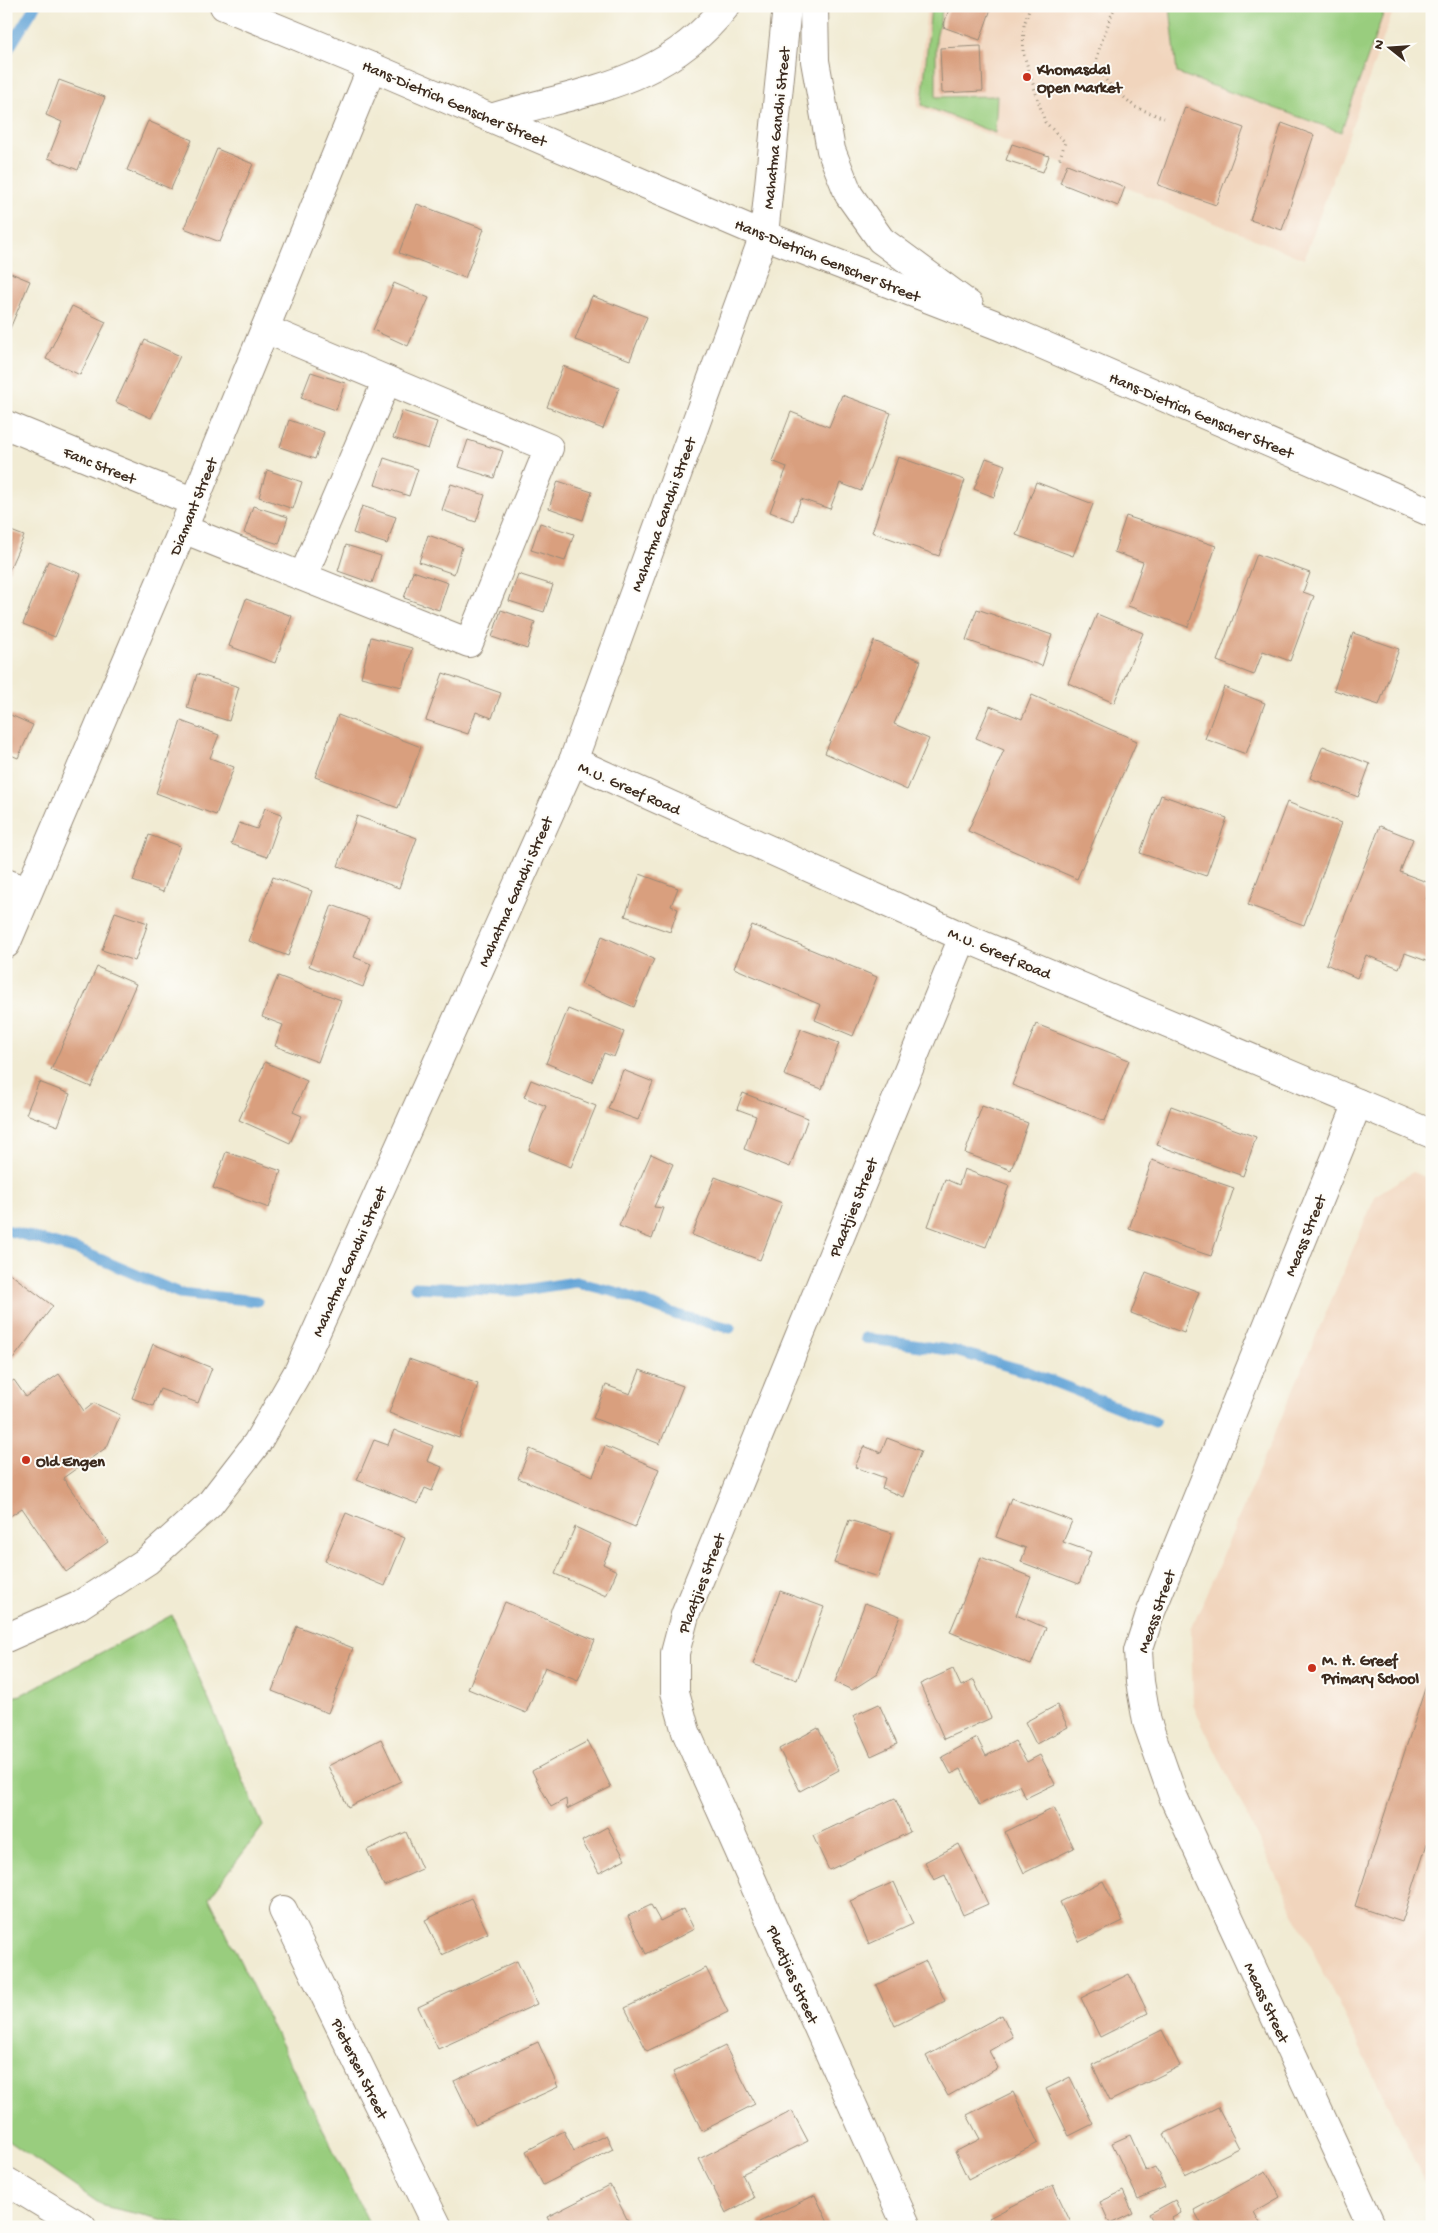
<svg xmlns="http://www.w3.org/2000/svg" width="1438" height="2233" font-family="'Gochi Hand',sans-serif">
  <style>
    .built { fill: #f1d5bd }
    .green { fill: #99cd7e; stroke: #6a7c4e }
    .lines { fill: none; stroke-linecap: round; stroke-linejoin: round }
    .stream { stroke: #64a4d7; stroke-width: 11 }
    .building { fill: #d99f7e }
    .minor-casing { stroke: #968a78; stroke-width: 30 }
    .path { stroke: #968a78; stroke-width: 3; stroke-dasharray: 1 4; stroke-linecap: butt }
    .minor { stroke: #fff; stroke-width: 28 }
    .poi-dot { fill: #c8321e; stroke: #fdfcf7; stroke-width: 2 }
    .labels { text-anchor: middle; stroke-width: 4; stroke-linejoin: round; paint-order: stroke }
    .poi-label { font-size: 16px; font-weight: bold; fill: #3b2a1e; stroke: #fdfcf7; text-anchor: start }
    .street-label { font-size: 16px; fill: #3b2a1e; stroke: #fdfcf7 }
  </style>
  <rect width="100%" height="100%" fill="#fdfcf7"/>
  <filter id="ink" filterUnits="userSpaceOnUse"><feTurbulence type="fractalNoise" baseFrequency=".02" numOctaves="2"/><feDisplacementMap in="SourceGraphic" scale="10" xChannelSelector="R" yChannelSelector="G"/><feConvolveMatrix kernelMatrix="1 2 1 2 8 2 1 2 1" color-interpolation-filters="sRGB"/></filter>
  <filter id="wash" filterUnits="userSpaceOnUse"><feTurbulence type="fractalNoise" baseFrequency=".0096" numOctaves="4" result="noise"/><feDisplacementMap in="SourceGraphic" scale="20" xChannelSelector="R" yChannelSelector="G"/><feGaussianBlur stdDeviation="1.12" result="paint"/><feColorMatrix in="noise" values="0 0 0 0 0 0 0 0 0 0 0 0 0 0 0 0 0 1.4 0 .05"/><feComposite in="paint" operator="in"/></filter>
  <g filter="url(#wash)">
    <rect width="100%" height="100%" fill="#f1ebd3"/>
    <!-- built -->
    <g class="built">
      <polygon points="927,6 1395,6 1304,259 1125,187 917,107"/>
      <polygon points="1413,1172 1432,1180 1432,2196 1193,1705 1191,1630 1376,1195"/>
    </g>
    <!-- green -->
    <g class="green">
      <polygon points="931,6 943,6 936,39 936,97 997,96 995,133 922,105"/>
      <polygon points="1170,6 1386,6 1341,132 1177,73"/>
      <polygon points="172,1615 263,1826 209,1898 369,2223 350,2227 196,2227 103,2206 6,2139 6,1698 21,1695"/>
    </g>
    <g class="lines">
      <!-- stream -->
      <g class="stream">
        <polyline points="6,53 35,6"/>
        <polyline points="6,1230 81,1251 179,1293 257,1301"/>
        <polyline points="415,1287 517,1291 576,1282 619,1293 677,1315 730,1328"/>
        <polyline points="865,1338 955,1351 1026,1371 1155,1422"/>
      </g>
    </g>
    <g id="blocks">
      <!-- building -->
      <g class="building">
        <polygon points="950,6 992,6 980,40 943,27"/>
        <polygon points="981,46 983,91 942,93 940,48"/>
        <polygon points="59,80 105,97 78,170 48,158 62,122 46,115"/>
        <polygon points="1185,107 1244,128 1216,205 1158,185"/>
        <polygon points="148,121 192,140 171,189 127,170"/>
        <polygon points="1282,123 1314,135 1282,230 1250,220"/>
        <polygon points="1012,144 1049,156 1043,172 1006,160"/>
        <polygon points="217,149 253,164 220,242 184,228"/>
        <polygon points="1067,164 1125,187 1118,206 1060,183"/>
        <polygon points="417,204 484,229 465,278 399,253"/>
        <polygon points="6,271 30,281 6,338"/>
        <polygon points="394,283 429,298 408,346 373,330"/>
        <polygon points="592,296 647,317 630,360 575,340"/>
        <polygon points="72,306 106,322 80,375 46,359"/>
        <polygon points="145,340 180,356 151,418 116,402"/>
        <polygon points="563,366 619,388 603,429 547,407"/>
        <polygon points="311,372 345,383 336,410 301,398"/>
        <polygon points="842,395 891,413 861,491 840,483 830,509 801,499 793,521 770,512 787,467 772,461 791,412 829,427"/>
        <polygon points="402,411 437,422 428,449 393,438"/>
        <polygon points="289,420 324,432 315,459 280,447"/>
        <polygon points="468,440 503,451 494,478 459,467"/>
        <polygon points="898,457 965,480 939,556 872,532"/>
        <polygon points="384,458 418,469 409,496 375,485"/>
        <polygon points="986,458 1005,465 994,497 974,489"/>
        <polygon points="267,470 302,482 293,509 259,497"/>
        <polygon points="558,481 592,492 583,520 549,508"/>
        <polygon points="1036,482 1093,504 1073,556 1016,535"/>
        <polygon points="451,484 485,495 476,522 442,510"/>
        <polygon points="253,506 288,517 279,544 244,533"/>
        <polygon points="362,506 396,517 387,544 353,533"/>
        <polygon points="1126,516 1216,546 1188,627 1128,606 1143,562 1114,552"/>
        <polygon points="540,523 574,534 565,561 531,550"/>
        <polygon points="6,529 24,536 6,577"/>
        <polygon points="428,535 462,547 454,574 419,562"/>
        <polygon points="346,545 381,556 372,583 338,571"/>
        <polygon points="1257,554 1310,573 1303,592 1314,596 1290,661 1263,651 1254,675 1217,661"/>
        <polygon points="48,561 81,574 55,637 23,624"/>
        <polygon points="413,571 448,583 439,610 404,598"/>
        <polygon points="518,574 553,585 544,612 509,601"/>
        <polygon points="246,599 292,616 275,663 229,646"/>
        <polygon points="977,609 1052,635 1042,666 966,640"/>
        <polygon points="501,610 535,622 527,649 492,637"/>
        <polygon points="1097,614 1143,633 1114,703 1068,683"/>
        <polygon points="1353,633 1399,649 1379,705 1334,690"/>
        <polygon points="371,637 412,648 402,687 361,677"/>
        <polygon points="874,641 921,661 894,724 929,739 907,790 825,753"/>
        <polygon points="443,673 501,693 492,718 476,712 468,734 426,720"/>
        <polygon points="197,674 239,687 229,721 187,708"/>
        <polygon points="1224,687 1265,703 1246,754 1205,739"/>
        <polygon points="1032,695 1137,741 1077,879 968,831 1004,750 976,738 990,706 1022,719"/>
        <polygon points="6,713 33,725 18,758 6,753"/>
        <polygon points="338,715 421,747 398,808 315,777"/>
        <polygon points="181,721 219,735 210,758 234,767 216,815 156,793"/>
        <polygon points="1323,746 1370,764 1358,797 1310,778"/>
        <polygon points="1161,795 1227,818 1206,876 1140,853"/>
        <polygon points="1287,802 1341,823 1304,925 1248,905"/>
        <polygon points="265,808 282,814 267,857 231,844 239,823 257,829"/>
        <polygon points="357,816 417,838 399,888 338,866"/>
        <polygon points="1380,826 1413,839 1400,872 1432,884 1426,899 1432,901 1432,963 1405,953 1399,968 1366,955 1357,978 1326,964"/>
        <polygon points="149,835 180,846 163,892 133,881"/>
        <polygon points="640,874 678,888 671,906 678,909 670,932 625,916"/>
        <polygon points="273,877 312,891 288,956 249,941"/>
        <polygon points="332,905 369,919 354,957 371,964 363,987 309,966"/>
        <polygon points="115,912 148,923 135,961 102,950"/>
        <polygon points="752,925 877,977 853,1036 815,1020 821,1005 734,968"/>
        <polygon points="602,936 654,959 634,1007 581,984"/>
        <polygon points="97,967 136,984 91,1087 51,1070"/>
        <polygon points="278,976 341,1000 318,1062 275,1046 283,1025 262,1017"/>
        <polygon points="568,1009 624,1032 614,1057 604,1053 592,1082 546,1063"/>
        <polygon points="1036,1024 1129,1060 1105,1121 1012,1085"/>
        <polygon points="801,1029 839,1043 822,1089 784,1075"/>
        <polygon points="265,1062 307,1081 293,1112 302,1116 290,1143 239,1120"/>
        <polygon points="623,1070 653,1082 638,1120 608,1109"/>
        <polygon points="531,1080 596,1106 571,1167 529,1150 546,1106 524,1097"/>
        <polygon points="39,1082 70,1094 58,1126 26,1114"/>
        <polygon points="743,1093 808,1118 790,1167 744,1149 756,1116 737,1109"/>
        <polygon points="982,1106 1028,1123 1011,1170 965,1153"/>
        <polygon points="1171,1106 1256,1137 1243,1176 1157,1145"/>
        <polygon points="226,1152 281,1171 269,1208 213,1188"/>
        <polygon points="651,1154 673,1164 654,1207 663,1208 652,1239 619,1226"/>
        <polygon points="1152,1160 1234,1188 1211,1256 1129,1229"/>
        <polygon points="964,1169 1009,1186 986,1247 928,1226 945,1179 959,1185"/>
        <polygon points="715,1177 782,1203 760,1260 692,1235"/>
        <polygon points="8,1272 53,1306 13,1359 6,1354 6,1275"/>
        <polygon points="1146,1272 1199,1292 1184,1333 1131,1313"/>
        <polygon points="153,1344 212,1368 198,1403 160,1389 153,1406 132,1398"/>
        <polygon points="409,1359 478,1384 459,1438 389,1413"/>
        <polygon points="640,1370 683,1386 660,1444 593,1418 606,1385 630,1394"/>
        <polygon points="59,1374 84,1411 94,1403 120,1415 107,1447 63,1478 108,1542 66,1572 22,1508 6,1519 6,1385 14,1380 26,1397"/>
        <polygon points="394,1430 433,1446 427,1461 442,1467 432,1491 425,1488 418,1504 357,1480 374,1440 388,1445"/>
        <polygon points="887,1438 921,1451 903,1497 882,1488 885,1478 855,1467 864,1446 881,1453"/>
        <polygon points="605,1446 659,1469 635,1527 518,1478 530,1449 593,1476"/>
        <polygon points="1011,1498 1072,1521 1063,1542 1091,1552 1079,1584 1021,1562 1026,1548 996,1537"/>
        <polygon points="346,1513 405,1538 385,1586 325,1561"/>
        <polygon points="849,1520 892,1533 878,1577 834,1563"/>
        <polygon points="575,1527 612,1544 603,1564 617,1571 606,1596 555,1574"/>
        <polygon points="981,1557 1031,1577 1016,1615 1046,1628 1031,1665 950,1632"/>
        <polygon points="780,1591 824,1607 797,1680 753,1664"/>
        <polygon points="505,1602 595,1640 578,1680 545,1667 526,1713 468,1689"/>
        <polygon points="865,1603 900,1616 877,1674 852,1690 835,1682"/>
        <polygon points="297,1626 353,1648 328,1713 272,1691"/>
        <polygon points="953,1669 961,1686 974,1680 991,1718 944,1739 920,1684"/>
        <polygon points="1431,1670 1432,1828 1402,1922 1355,1906"/>
        <polygon points="879,1704 897,1744 871,1756 853,1716"/>
        <polygon points="1057,1705 1068,1727 1036,1744 1025,1722"/>
        <polygon points="818,1728 839,1770 800,1791 779,1749"/>
        <polygon points="977,1738 986,1756 1015,1741 1027,1762 1040,1755 1055,1784 1026,1798 1019,1785 979,1805 961,1769 951,1774 942,1757"/>
        <polygon points="381,1739 401,1781 348,1807 328,1766"/>
        <polygon points="588,1741 611,1787 567,1809 566,1799 551,1807 532,1771"/>
        <polygon points="895,1798 910,1832 829,1870 813,1836"/>
        <polygon points="1054,1808 1074,1848 1024,1873 1005,1832"/>
        <polygon points="607,1827 625,1859 599,1873 582,1841"/>
        <polygon points="406,1832 422,1869 384,1886 367,1850"/>
        <polygon points="959,1844 988,1904 963,1915 945,1875 934,1880 925,1862"/>
        <polygon points="1103,1881 1123,1921 1079,1942 1060,1902"/>
        <polygon points="894,1882 913,1924 869,1944 850,1901"/>
        <polygon points="471,1898 488,1933 442,1955 425,1920"/>
        <polygon points="651,1905 660,1921 684,1909 694,1929 646,1954 628,1916"/>
        <polygon points="517,1961 537,2004 438,2049 418,2007"/>
        <polygon points="926,1961 945,2001 895,2026 876,1985"/>
        <polygon points="706,1968 728,2012 647,2051 625,2008"/>
        <polygon points="1129,1974 1148,2013 1100,2037 1081,1998"/>
        <polygon points="1002,2015 1013,2037 989,2051 998,2068 948,2096 926,2056"/>
        <polygon points="1162,2030 1180,2066 1110,2101 1092,2065"/>
        <polygon points="538,2042 558,2087 475,2125 454,2081"/>
        <polygon points="725,2046 755,2104 702,2131 673,2072"/>
        <polygon points="1070,2077 1093,2124 1069,2136 1046,2089"/>
        <polygon points="1013,2092 1038,2143 968,2179 955,2152 980,2139 967,2115"/>
        <polygon points="1218,2107 1239,2148 1185,2175 1164,2134"/>
        <polygon points="792,2111 808,2141 742,2174 754,2198 726,2213 699,2159"/>
        <polygon points="564,2131 574,2151 606,2135 613,2149 543,2185 526,2151"/>
        <polygon points="1130,2135 1146,2171 1155,2167 1165,2187 1138,2199 1112,2143"/>
        <polygon points="1266,2171 1280,2197 1254,2212 1262,2227 1203,2227 1194,2210"/>
        <polygon points="610,2185 631,2227 552,2227 547,2217"/>
        <polygon points="1053,2185 1073,2227 994,2227 989,2218"/>
        <polygon points="1123,2191 1133,2213 1110,2224 1100,2202"/>
        <polygon points="815,2195 830,2227 762,2227 759,2222"/>
        <polygon points="1175,2200 1181,2213 1172,2218 1177,2227 1156,2227 1149,2214"/>
      </g>
    </g>
  </g>
  <g filter="url(#ink)">
    <use href="#blocks" fill-opacity="0" stroke="#968a78" stroke-width="1"/>
    <g class="lines">
      <defs>
        <g id="minor">
          <polyline points="224,6 372,67 764,235 999,326 1432,513"/>
          <polyline points="814,6 815,61 831,150 849,195 881,240 969,305"/>
          <path d="M491,118C581,90 662,87 726,6"/>
          <polyline points="6,425 194,502"/>
          <polyline points="183,529 469,643 549,448 265,329"/>
          <polyline points="303,576 387,380"/>
          <polyline points="573,761 963,937 1432,1134"/>
          <polyline points="6,883 27,891"/>
          <polyline points="6,944 183,529 372,67"/>
          <polyline points="1358,1103 1150,1614 1138,1651 1140,1682 1147,1722 1173,1796 1372,2227"/>
          <polyline points="6,1638 78,1606 147,1561 209,1505 257,1443 299,1370 573,761 764,235 787,6"/>
          <polyline points="283,1910 438,2227"/>
          <polyline points="6,2181 82,2227"/>
          <polyline points="907,2227 686,1732 675,1692 675,1653 685,1615 963,937"/>
        </g>
      </defs>
      <!-- minor casing -->
      <use href="#minor" class="minor-casing"/>
      <!-- path -->
      <g class="path">
        <polyline points="1030,6 1024,25 1023,52 1045,122 1065,142 1059,161"/>
        <polyline points="1115,6 1101,43 1096,62 1107,82 1135,107 1164,118"/>
      </g>
      <!-- minor -->
      <use href="#minor" class="minor"/>
    </g>
  </g>
  <!-- markers -->
  <g class="poi-dot">
    <circle cx="1027" cy="77" r="5"/>
    <circle cx="26" cy="1460" r="5"/>
    <circle cx="1312" cy="1668" r="5"/>
  </g>
  <g class="labels">
    <!-- poi labels -->
    <g class="poi-label">
      <text x="1037" y="74">Khomasdal<tspan x="1037" dy="18">Open Market</tspan></text>
      <text x="36" y="1466">Old Engen</text>
      <text x="1322" y="1665">M. H. Greef<tspan x="1322" dy="18">Primary School</tspan></text>
    </g>
    <!-- street labels -->
    <g class="street-label">
      <text transform="translate(455 102) rotate(23)" y="6">Hans-Dietrich Genscher Street</text>
      <text transform="translate(775 128) rotate(-84)" y="6">Mahatma Gandhi Street</text>
      <text transform="translate(828 259) rotate(22)" y="6">Hans-Dietrich Genscher Street</text>
      <text transform="translate(1202 414) rotate(23)" y="6">Hans-Dietrich Genscher Street</text>
      <text transform="translate(100 464) rotate(22)" y="6">Fanc Street</text>
      <text transform="translate(192 506) rotate(-68)" y="6">Diamant Street</text>
      <text transform="translate(662 514) rotate(-70)" y="6">Mahatma Gandhi Street</text>
      <text transform="translate(630 787) rotate(24)" y="6">M.U. Greef Road</text>
      <text transform="translate(514 891) rotate(-66)" y="6">Mahatma Gandhi Street</text>
      <text transform="translate(1000 952) rotate(23)" y="6">M.U. Greef Road</text>
      <text transform="translate(852 1207) rotate(-68)" y="6">Plaatjies Street</text>
      <text transform="translate(1304 1235) rotate(-68)" y="6">Meass Street</text>
      <text transform="translate(348 1261) rotate(-66)" y="6">Mahatma Gandhi Street</text>
      <text transform="translate(700 1583) rotate(-69)" y="6">Plaatjies Street</text>
      <text transform="translate(1155 1611) rotate(-71)" y="6">Meass Street</text>
      <text transform="translate(794 1974) rotate(66)" y="6">Plaatjies Street</text>
      <text transform="translate(1268 2002) rotate(65)" y="6">Meass Street</text>
      <text transform="translate(361 2068) rotate(64)" y="6">Pietersen Street</text>
    </g>
  </g>
  <!-- margin -->
  <rect width="1438" height="2233" fill="none" stroke="#fdfcf7" stroke-width="25"/>
  <!-- north arrow -->
  <g transform="translate(1390 48) rotate(287)" stroke="#fdfcf7" stroke-width="4" paint-order="stroke">
  <path d="M0-4L9 19L0 12L-9 19Z" fill="#3b2a1e"/>
  <text y="-8" font-size="14" font-weight="bold" text-anchor="middle" fill="#3b2a1e">N</text>
  </g>
</svg>
